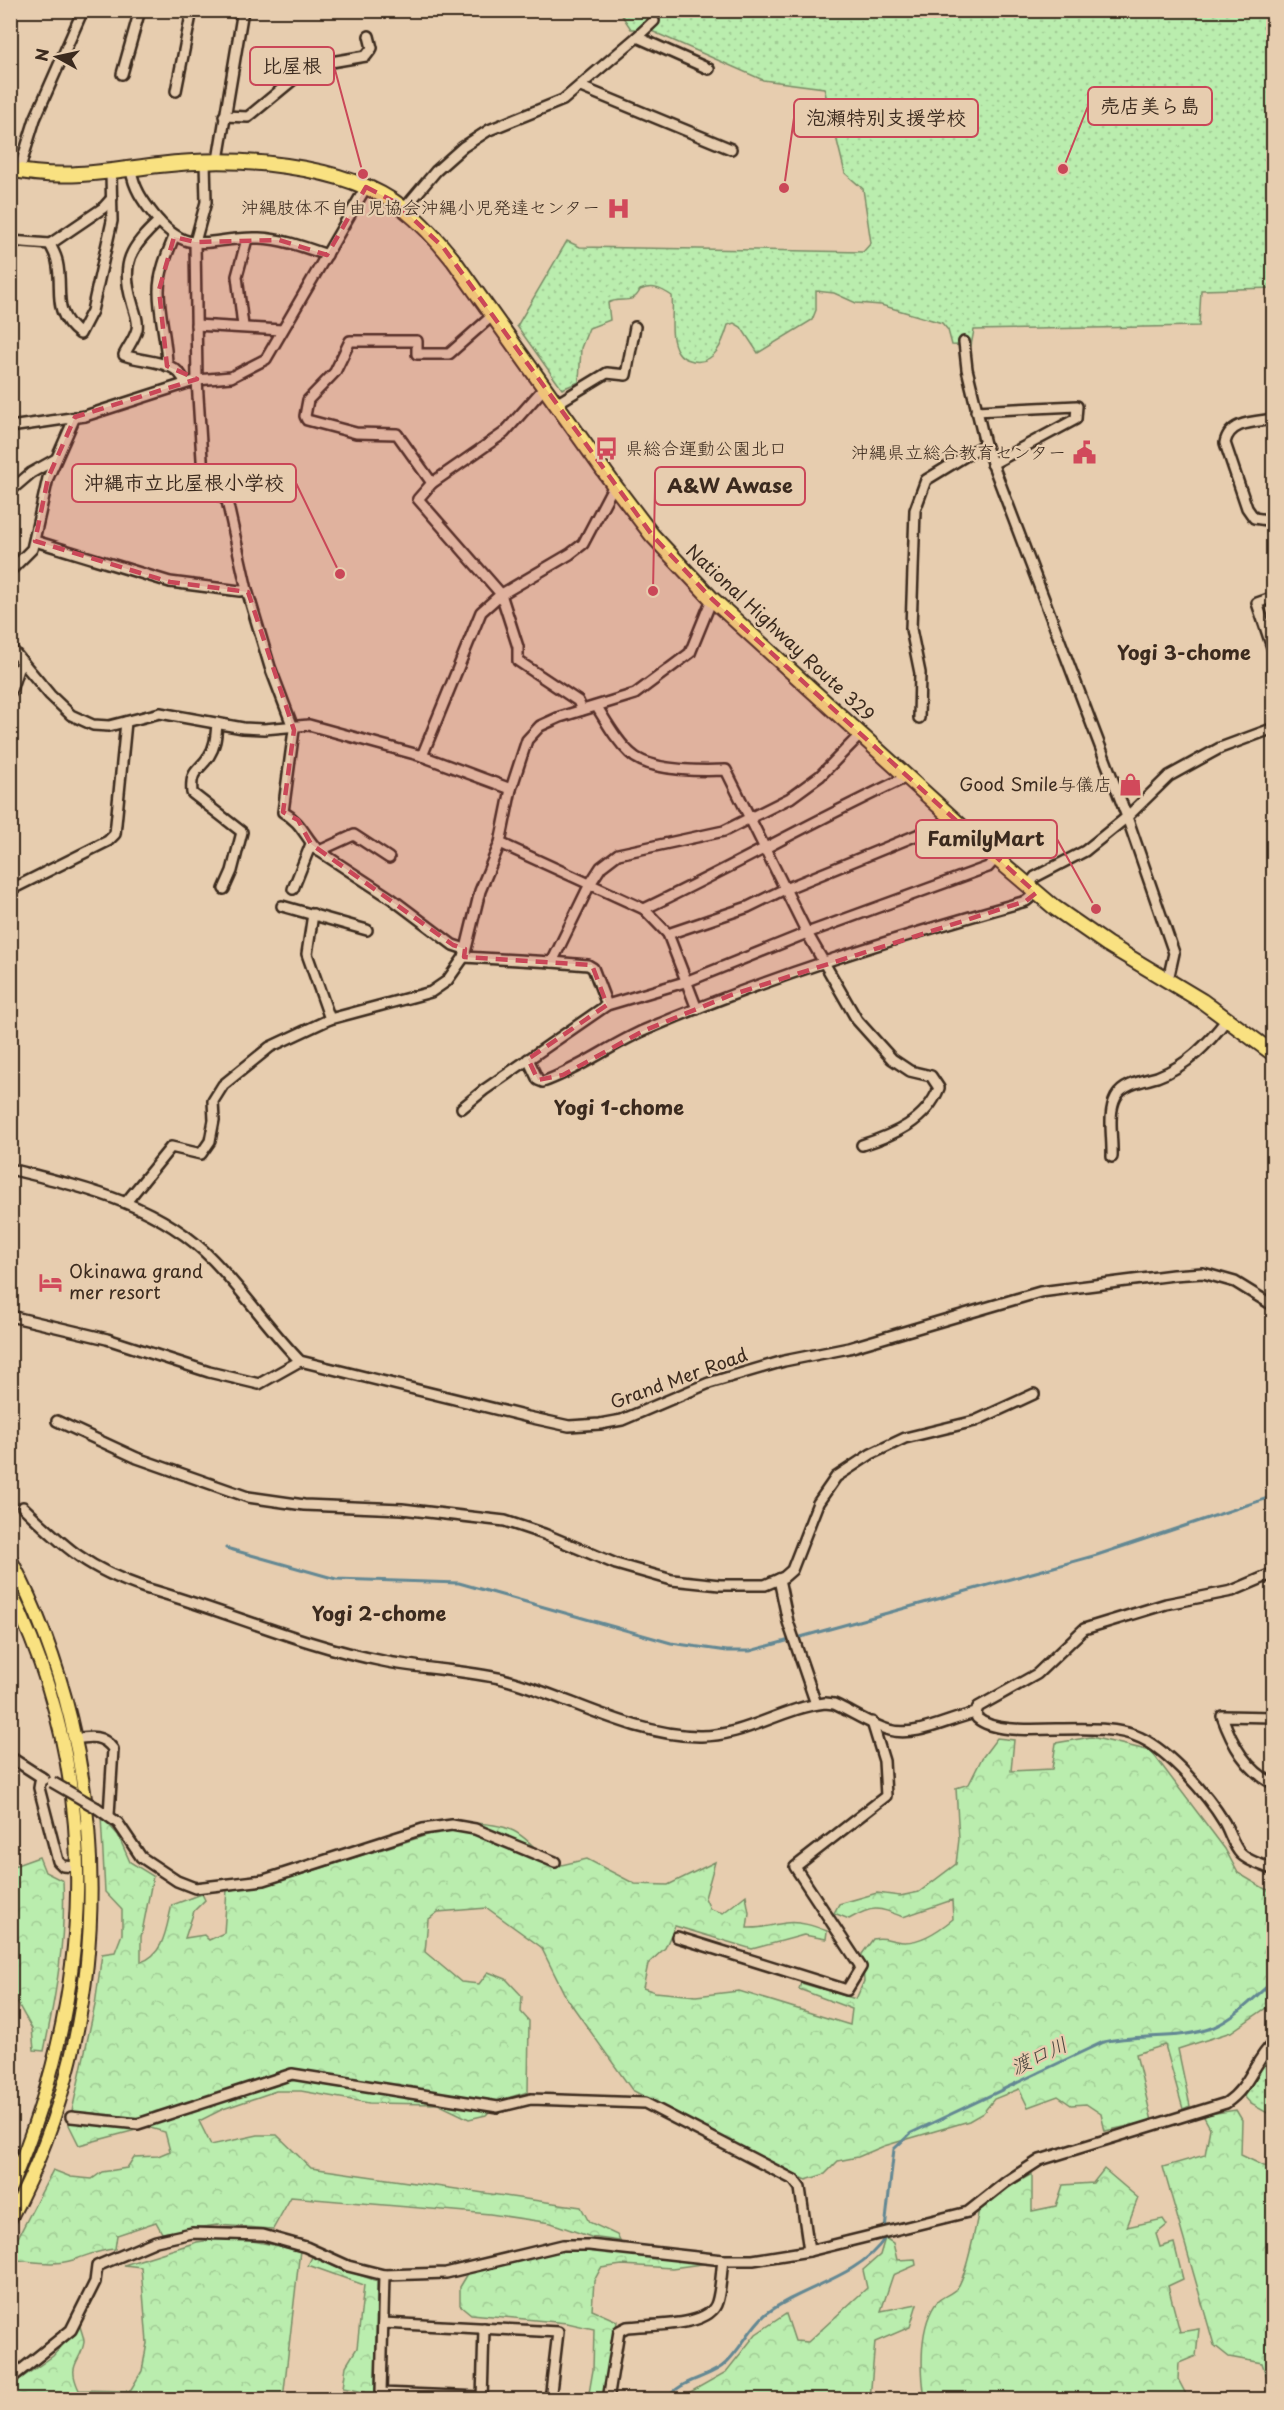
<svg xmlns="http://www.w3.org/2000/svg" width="1284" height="2410" font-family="'Playpen Sans','Klee One',sans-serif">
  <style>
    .forest { fill: url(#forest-crowns); stroke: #7a8c66; stroke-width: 1.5 }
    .park { fill: url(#park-dots); stroke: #7a8c66; stroke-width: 1.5 }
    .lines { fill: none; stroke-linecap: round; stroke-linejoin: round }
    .stream { stroke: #648893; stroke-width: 3 }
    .minor-casing { stroke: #3b2a1e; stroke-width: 14 }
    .major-casing { stroke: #3b2a1e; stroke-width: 16 }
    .highway-casing { stroke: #3b2a1e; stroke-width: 18 }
    .minor { stroke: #e7cdaf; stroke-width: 9 }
    .major { stroke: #f9e181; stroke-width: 12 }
    .highway { stroke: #f9e181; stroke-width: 14 }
    .minor-bridge-casing { stroke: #3b2a1e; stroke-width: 14; stroke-linecap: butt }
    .minor-bridge { stroke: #e7cdaf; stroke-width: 9 }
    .marked { fill: #ca4758; fill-opacity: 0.2; stroke: #ca4758; stroke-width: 4.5; stroke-dasharray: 12 8; stroke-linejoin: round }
    .labels { text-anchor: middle; stroke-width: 4.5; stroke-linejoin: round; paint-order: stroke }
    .poi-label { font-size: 18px; fill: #3b2a1e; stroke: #e7cdaf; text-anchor: end }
    .street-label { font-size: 18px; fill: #3b2a1e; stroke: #e7cdaf }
    .neighbourhood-label { font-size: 20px; font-weight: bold; fill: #3b2a1e; stroke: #e7cdaf }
    .water-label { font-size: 20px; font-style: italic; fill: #45413b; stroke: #e7cdaf }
    .leader { fill: none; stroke: #ca4758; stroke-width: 2 }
    .callout-dot { fill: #ca4758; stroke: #e7cdaf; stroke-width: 2 }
    .callout { fill: #e7cdaf; stroke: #ca4758; stroke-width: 2 }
    .callout-label { font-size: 20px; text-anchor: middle; font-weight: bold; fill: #3b2a1e }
  </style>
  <defs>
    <pattern id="forest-crowns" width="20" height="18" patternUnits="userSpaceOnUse" patternTransform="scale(1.5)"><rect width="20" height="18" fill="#baedae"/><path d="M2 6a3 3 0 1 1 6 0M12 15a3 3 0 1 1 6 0" fill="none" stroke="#a1cb95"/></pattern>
    <pattern id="park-dots" width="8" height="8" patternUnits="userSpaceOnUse" patternTransform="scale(1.5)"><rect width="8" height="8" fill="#baedae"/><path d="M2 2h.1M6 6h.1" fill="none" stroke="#a1cb95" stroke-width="1.8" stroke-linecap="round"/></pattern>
  </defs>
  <rect width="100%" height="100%" fill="#e7cdaf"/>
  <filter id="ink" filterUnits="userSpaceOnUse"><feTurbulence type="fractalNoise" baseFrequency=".0167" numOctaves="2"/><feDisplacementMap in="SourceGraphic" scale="12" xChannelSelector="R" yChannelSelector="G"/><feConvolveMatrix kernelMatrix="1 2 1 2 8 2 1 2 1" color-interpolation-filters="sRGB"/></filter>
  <g filter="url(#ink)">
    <!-- forest -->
    <g class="forest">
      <path d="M1091,1737L1151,1751L1225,1849L1238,1873L1265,1889L1273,1891V2003L1231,2032L1178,2049L1190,2106L1183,2109L1165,2045L1136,2054L1152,2121L1105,2131L1101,2114L1086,2104L1071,2105L1058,2096L1028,2107L1019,2089L994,2099L983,2113L969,2121L884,2146L858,2157L838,2161L825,2174L806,2180L732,2144L632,2090L566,1997L541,1947L487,1908L438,1912L428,1920L425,1952L461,1982L479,1984L488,1972L506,1979L522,1996L521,2012L529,2021L528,2092L500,2100L486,2115L469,2119L438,2104L369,2103L301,2091H276L223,2109L199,2121L211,2145L258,2135H277L311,2168L581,2207L589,2222L617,2235L620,2241L591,2237L551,2223L490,2214L291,2197L273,2229L217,2225L162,2233L156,2222L117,2235L115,2249C99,2250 88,2255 73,2260C54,2266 31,2261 11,2260L10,2253L53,2170L71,2177L92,2179L102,2172L127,2168L134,2157L158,2156L170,2151L165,2132L147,2127L79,2145L69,2125L95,2005L102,1954L115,1952L122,1934V1910L105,1892L101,1816L118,1835L130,1862L153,1876L141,1937V1962C165,1954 166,1927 172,1905L202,1894L205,1900L194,1911L185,1938L204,1935L209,1940L224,1933L227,1890L270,1884L466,1823C515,1823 521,1833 553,1867L587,1859L635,1884L668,1885L715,1862L705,1898L710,1909L723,1913L746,1895L749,1913L747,1928C761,1929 771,1925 785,1923C800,1921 814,1926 827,1931L826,1939L804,1935L752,1949L675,1926L665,1948L648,1964L643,1988L655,1992L696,1996L739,1991L850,2025L852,2009L799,1989L801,1983L856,1999L864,1981L862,1954L873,1939C883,1937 886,1939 896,1941C917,1946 938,1931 953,1919L952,1900L903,1917C878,1907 873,1905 849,1919L834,1913L839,1904L877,1893L900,1896L919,1892L956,1864L959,1839L956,1788L969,1784L982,1758L997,1738L1014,1740L1011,1771L1052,1769L1056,1743Z"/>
      <path d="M39,1857L45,1872L63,1881C66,1939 56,1994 44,2051L34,2050L32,2029L11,1991V1867Z"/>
      <polygon points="1236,2110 1242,2120 1241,2155 1264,2166 1273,2167 1273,2396 1262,2363 1229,2357 1214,2345 1163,2167 1205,2155 1210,2128 1203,2115"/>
      <path d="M1104,2169L1138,2198L1127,2227L1163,2219L1167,2225L1156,2234L1160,2247L1174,2243L1183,2279L1168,2286L1180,2332L1199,2329L1196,2356L1179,2363L1178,2379L1189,2400L925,2399C921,2372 918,2324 938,2301C943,2296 952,2294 957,2288C966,2277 976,2225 979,2209L1007,2188L1032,2174V2211L1056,2206L1063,2185L1093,2183Z"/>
      <path d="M231,2237L300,2250L283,2399L11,2400V2389L19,2380L53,2356L80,2326C81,2331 84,2337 84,2342C81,2363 66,2363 79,2390L130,2391L142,2371L147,2343L141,2267L124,2265L197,2242Z"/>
      <polygon points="885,2238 893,2243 897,2260 915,2259 916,2265 893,2275 881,2311 917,2304 910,2327 875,2342 870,2399 678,2399 726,2372 756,2334 786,2314 795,2341 808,2342 867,2288 863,2270 880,2255"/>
      <polygon points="576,2249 709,2263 672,2268 622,2265 601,2268 594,2281 592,2310 617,2321 609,2384 604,2399 588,2399 593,2370 594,2329 567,2323 471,2314 460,2305 460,2287 469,2272 541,2253"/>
      <polygon points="313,2255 336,2267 377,2281 375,2399 364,2399 365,2392 343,2388 346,2366 357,2348 364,2285 308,2265"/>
    </g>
    <!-- park -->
    <g class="park">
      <path d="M619,11H1273V288L1201,290L1199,326L974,330L971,346L952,345L948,330L942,323L881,305L856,303L834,293L816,291V310L812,320L758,353L741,327L734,323L728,325C723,342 715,365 693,361C688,360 681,357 678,352C668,337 674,313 672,296C660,288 653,285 640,290C633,306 620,296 608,303L610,320L589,328L581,348L579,382L562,389L517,326L567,241L580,247L863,252L871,243L863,189L845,173L824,88L763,80L647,29H631Z"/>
      <polygon points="1273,2050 1273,2116 1251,2104 1244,2096"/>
    </g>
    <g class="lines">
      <!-- stream -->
      <g class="stream">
        <polyline points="226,1548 336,1579 459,1583 671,1643 727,1651 750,1651 1097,1555 1274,1496"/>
        <path d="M885,2229L894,2149L911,2133L1103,2042C1139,2033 1179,2041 1214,2027C1237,2017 1256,1996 1274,1980"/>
        <path d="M666,2400C680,2380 702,2380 721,2367C739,2354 748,2329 766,2314C804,2285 857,2279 885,2238"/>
      </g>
      <defs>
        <g id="minor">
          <polyline points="229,10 242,14"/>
          <polyline points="637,37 654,21"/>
          <polyline points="122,74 140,10"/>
          <polyline points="581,87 731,149"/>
          <polyline points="176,91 192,10"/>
          <polyline points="224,116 248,117 300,74 325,63 366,56 372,48 369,36"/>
          <polyline points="218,160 243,10"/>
          <path d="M205,161L206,202L195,242L197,380L203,475L207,485L227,501L247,590L270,667L294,730L283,812C303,823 304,837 319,851L392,899L453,945L465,949"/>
          <path d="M131,170C134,188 142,200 154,215C190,260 210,236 259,238C283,239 304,247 327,255"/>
          <polyline points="19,171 35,119 83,10"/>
          <polyline points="404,209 436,171 463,147 489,130 563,100 637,37 709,69"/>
          <path d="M159,221C131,247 120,263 132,302C134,311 139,320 137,329C135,338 128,347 124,355C144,363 178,359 185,383"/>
          <polyline points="10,241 50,244 103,208 112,198"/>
          <path d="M50,244C52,249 56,255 57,261C64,291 50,311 80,334L92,311L112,221L111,173"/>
          <polyline points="196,325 282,330"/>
          <polyline points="243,326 237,276 247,239"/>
          <polyline points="964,342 967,369 985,444 1127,817 1174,953 1168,980"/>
          <path d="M167,366C167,340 159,317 159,291C159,273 167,254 174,237"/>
          <polyline points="545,387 504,433 432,483 418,499 501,594 518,647 518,661 578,701 582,710"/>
          <polyline points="556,404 607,373 626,375 635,327"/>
          <polyline points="976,411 1077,406 1076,419 992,464"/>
          <path d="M1274,419C1255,422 1229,421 1225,443L1247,508L1254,518L1267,520L1274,519"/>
          <polyline points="10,427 85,416 197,380 231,377 266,359 366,187"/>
          <polyline points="432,483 397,434 356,433 307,420 305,416 308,400 335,372 350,341 417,341 417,354 449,354 492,316"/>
          <polyline points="10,491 31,473 56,459"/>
          <polyline points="35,541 170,582 240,591 247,590"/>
          <polyline points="10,571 32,549 48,478 75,417"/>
          <polyline points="1274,597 1257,603 1274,653"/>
          <polyline points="10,647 50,695 71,715 93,725 109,726 160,713 243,728 264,729 309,725 422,756 511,789"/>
          <polyline points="10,693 18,669 23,663"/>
          <path d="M597,707C607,723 616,740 630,753C649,772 701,771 726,770L807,933L857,1020L892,1059L910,1071L931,1076L939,1088C926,1121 894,1135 862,1145"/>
          <polyline points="919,718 920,673 911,629 915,510 926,480 985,444"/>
          <path d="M217,723C216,735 216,745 209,756C198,773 190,769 192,793L242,832L232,871L224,889"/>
          <polyline points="422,756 481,612 500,595 570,554 583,544 614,485"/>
          <polyline points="500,843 644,909 668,934 697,1009"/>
          <polyline points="319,851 354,835 389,858"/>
          <polyline points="1028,886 1035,877 1085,851 1127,817 1169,776 1220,748 1274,728"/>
          <polyline points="293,889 311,844"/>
          <polyline points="10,890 108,841 115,834 126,722"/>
          <polyline points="282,906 367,930"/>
          <path d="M644,909C733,867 818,818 907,777"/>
          <polyline points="313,914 307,954 330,1019"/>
          <polyline points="668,934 748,907 785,889 944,824 952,818"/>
          <polyline points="464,957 552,962 590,884 601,867 618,854 724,831 790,798 820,776 861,734"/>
          <polyline points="552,962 588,965 593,968 607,1005"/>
          <path d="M528,1059L538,1080L543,1082C580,1069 610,1045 645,1030C768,977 897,937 1026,901L1036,893"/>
          <polyline points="462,1108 484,1090 607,1005 688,981 807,933 988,867 996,858"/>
          <path d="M1112,1157C1113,1138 1107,1114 1116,1097C1123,1084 1143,1081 1157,1077C1187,1066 1208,1044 1227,1019"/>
          <path d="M10,1169C83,1187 160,1204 213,1260C244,1292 269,1329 300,1361L528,1417L569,1426L600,1424L622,1420L709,1383L784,1361L849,1348L1040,1292L1173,1275L1203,1273L1235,1282L1274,1306"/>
          <polyline points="127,1201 171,1147 201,1154 210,1141 214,1120 213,1101 223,1085 270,1047 330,1019 431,992 447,981 464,957 480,891 500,843 511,789 527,740 540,726 560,717 635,694 690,653 712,599"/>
          <polyline points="10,1316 107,1339 209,1372 259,1384 300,1361"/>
          <polyline points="57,1421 137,1458 248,1497 304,1505 402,1509 505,1521 544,1534 616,1564 672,1580 720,1585 765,1585 784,1577 792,1570 818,1503 836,1477 871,1454 905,1438 975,1421 1034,1394"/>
          <path d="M23,1507C66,1548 86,1568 145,1588C224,1610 301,1645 383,1661C423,1669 464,1670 503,1679C568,1696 630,1735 699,1736C744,1737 781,1708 825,1703L834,1704C852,1712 871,1725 889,1730C916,1738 950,1718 976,1713L978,1707L1037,1674L1084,1629L1166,1604L1232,1591L1274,1573"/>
          <polyline points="779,1579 788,1622 816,1704"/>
          <path d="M976,1713L977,1718C1005,1743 1098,1716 1141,1738C1170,1752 1207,1794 1224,1822C1230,1832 1233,1846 1241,1854C1249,1862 1263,1865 1274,1870"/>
          <path d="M1274,1717L1222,1716C1232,1744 1246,1770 1274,1784"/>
          <path d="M75,1739C91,1736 103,1735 113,1749L109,1815"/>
          <polyline points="10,1757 44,1779"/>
          <polyline points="41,1777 39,1788 58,1861 63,1866 77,1867"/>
          <polyline points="97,1808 118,1823 141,1857 177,1881 195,1888 264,1880 423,1829 452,1825 475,1829 555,1862"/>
          <polyline points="677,1937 847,1990 861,1967 795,1867 886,1796 884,1761 872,1722"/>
          <polyline points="71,2117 138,2124 292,2074 498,2107 531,2099 645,2103 794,2180 800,2188 809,2251"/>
          <polyline points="384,2275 381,2393 482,2397"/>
          <polyline points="383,2323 558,2332 550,2400"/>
          <path d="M10,2379L71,2330L95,2282L97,2266L156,2241L192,2233L263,2235L306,2247L348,2266L384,2275L446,2273L563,2245H589L723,2260H753L809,2251L968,2212L1006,2182L1040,2160L1226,2103C1251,2086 1253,2062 1274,2042"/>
          <polyline points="482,2400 484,2328"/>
          <path d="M608,2400L619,2331L627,2327C650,2324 710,2328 717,2302C721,2289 721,2274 723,2260"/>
        </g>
        <g id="major">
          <path d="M10,1558C117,1760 118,2018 10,2219"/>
          <path d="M10,1591C105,1785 94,1993 10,2188"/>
        </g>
        <path id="highway" d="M10,169C62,181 108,171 159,165C232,156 344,162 404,209C423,224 439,242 454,261L614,485L652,535L712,599L996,858L1055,908L1107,944L1202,1001L1274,1054"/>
      </defs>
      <!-- minor casing -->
      <use href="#minor" class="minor-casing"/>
      <!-- major casing -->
      <use href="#major" class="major-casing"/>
      <!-- highway casing -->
      <use href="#highway" class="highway-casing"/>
      <!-- minor -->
      <use href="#minor" class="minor"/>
      <!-- major -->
      <use href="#major" class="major"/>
      <!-- highway -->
      <use href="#highway" class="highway"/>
      <defs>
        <polyline id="minor-bridge" points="52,1782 97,1808"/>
      </defs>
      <!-- minor-bridge casing -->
      <use href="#minor-bridge" class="minor-bridge-casing"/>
      <!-- minor-bridge -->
      <use href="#minor-bridge" class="minor-bridge"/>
    </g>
  </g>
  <!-- marked area -->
  <path class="marked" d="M366,187L395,202L443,247L652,535L712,599L1036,893L1026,901L731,995L643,1031L563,1075L538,1080L528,1059L607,1005L592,965L464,957L465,949L453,945L311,844L298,820L283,812L294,730L248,592L170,582L35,541L48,478L75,417L197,379L167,366L159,290L174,237L195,242L279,240L327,255Z"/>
  <!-- icons -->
  <defs>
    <symbol id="hospital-bare" viewBox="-9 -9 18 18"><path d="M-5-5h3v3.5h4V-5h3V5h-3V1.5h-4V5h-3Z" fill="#d1495b" stroke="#e7cdaf" stroke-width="2.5" paint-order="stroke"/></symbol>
    <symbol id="bus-bare" viewBox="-9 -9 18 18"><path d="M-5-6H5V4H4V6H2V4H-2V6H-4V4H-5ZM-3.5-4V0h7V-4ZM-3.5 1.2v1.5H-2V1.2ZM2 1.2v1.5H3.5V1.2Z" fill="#d1495b" stroke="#e7cdaf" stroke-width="2.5" paint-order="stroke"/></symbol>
    <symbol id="civic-bare" viewBox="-9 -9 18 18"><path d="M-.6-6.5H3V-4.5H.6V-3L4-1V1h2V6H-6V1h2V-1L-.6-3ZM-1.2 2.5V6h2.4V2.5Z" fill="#d1495b" stroke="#e7cdaf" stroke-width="2.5" paint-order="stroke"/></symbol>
    <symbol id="shop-bare" viewBox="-9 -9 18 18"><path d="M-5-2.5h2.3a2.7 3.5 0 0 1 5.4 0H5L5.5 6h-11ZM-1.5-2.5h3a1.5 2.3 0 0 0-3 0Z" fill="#d1495b" stroke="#e7cdaf" stroke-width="2.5" paint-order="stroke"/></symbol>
    <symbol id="hotel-bare" viewBox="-9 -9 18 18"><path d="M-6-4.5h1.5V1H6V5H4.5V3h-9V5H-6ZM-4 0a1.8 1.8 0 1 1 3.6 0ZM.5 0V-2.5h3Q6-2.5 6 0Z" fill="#d1495b" stroke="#e7cdaf" stroke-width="2.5" paint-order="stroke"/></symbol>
  </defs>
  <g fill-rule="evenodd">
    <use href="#hospital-bare" x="602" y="192" width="33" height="33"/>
    <use href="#bus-bare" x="590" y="432" width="33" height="33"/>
    <use href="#civic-bare" x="1068" y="436" width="33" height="33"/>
    <use href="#shop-bare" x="1114" y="768" width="33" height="33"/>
    <use href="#hotel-bare" x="34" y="1266" width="33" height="33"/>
  </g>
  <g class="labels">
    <!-- poi labels -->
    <g class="poi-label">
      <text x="600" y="214">沖縄肢体不自由児協会沖縄小児発達センター</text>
      <text x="625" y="455" text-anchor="start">県総合運動公園北口</text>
      <text x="1066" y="459">沖縄県立総合教育センター</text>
      <text x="1112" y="791">Good Smile与儀店</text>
      <text x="69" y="1278" text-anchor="start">Okinawa grand<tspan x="69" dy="21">mer resort</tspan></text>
    </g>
    <!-- street labels -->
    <g class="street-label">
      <text transform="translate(780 633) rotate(43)" y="6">National Highway Route 329</text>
      <text transform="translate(679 1379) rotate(-20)" y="6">Grand Mer Road</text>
    </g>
    <!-- neighbourhood labels -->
    <g class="neighbourhood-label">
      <text x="1184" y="660">Yogi 3-chome</text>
      <text x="619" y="1115">Yogi 1-chome</text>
      <text x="379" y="1621">Yogi 2-chome</text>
    </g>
    <!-- water labels -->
    <g class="water-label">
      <text transform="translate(1039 2056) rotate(-25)" y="7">渡口川</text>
    </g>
  </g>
  <!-- callouts -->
  <path class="leader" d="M363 174L334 66M1063 169L1088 106M784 188L794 118M340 574L296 483M653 591L655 486M1096 909L1057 839"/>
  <g class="callout-dot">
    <circle cx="363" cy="174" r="6"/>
    <circle cx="1063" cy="169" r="6"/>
    <circle cx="784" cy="188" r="6"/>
    <circle cx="340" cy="574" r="6"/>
    <circle cx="653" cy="591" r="6"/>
    <circle cx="1096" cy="909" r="6"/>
  </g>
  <g class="callout">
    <rect x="250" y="47" width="84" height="38" rx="6"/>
    <rect x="1088" y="87" width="124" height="38" rx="6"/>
    <rect x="794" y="99" width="184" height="38" rx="6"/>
    <rect x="72" y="464" width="224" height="38" rx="6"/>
    <rect x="655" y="467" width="150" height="38" rx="6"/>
    <rect x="916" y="820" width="141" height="38" rx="6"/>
  </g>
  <g class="callout-label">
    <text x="292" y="73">比屋根</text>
    <text x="1150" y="113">売店美ら島</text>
    <text x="886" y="125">泡瀬特別支援学校</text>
    <text x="184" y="490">沖縄市立比屋根小学校</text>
    <text x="730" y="493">A&amp;W Awase</text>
    <text x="986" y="846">FamilyMart</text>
  </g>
  <!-- margin -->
  <rect width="1284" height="2410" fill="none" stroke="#e7cdaf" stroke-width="36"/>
  <rect x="18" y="18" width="1248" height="2374" fill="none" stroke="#3b2a1e" stroke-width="2" filter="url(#ink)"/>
  <!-- north arrow -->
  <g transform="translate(57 57) rotate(278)" stroke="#e7cdaf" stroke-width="4.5" paint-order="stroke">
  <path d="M0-4.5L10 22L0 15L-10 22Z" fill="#3b2a1e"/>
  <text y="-9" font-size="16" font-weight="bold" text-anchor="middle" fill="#3b2a1e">N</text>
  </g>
</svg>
